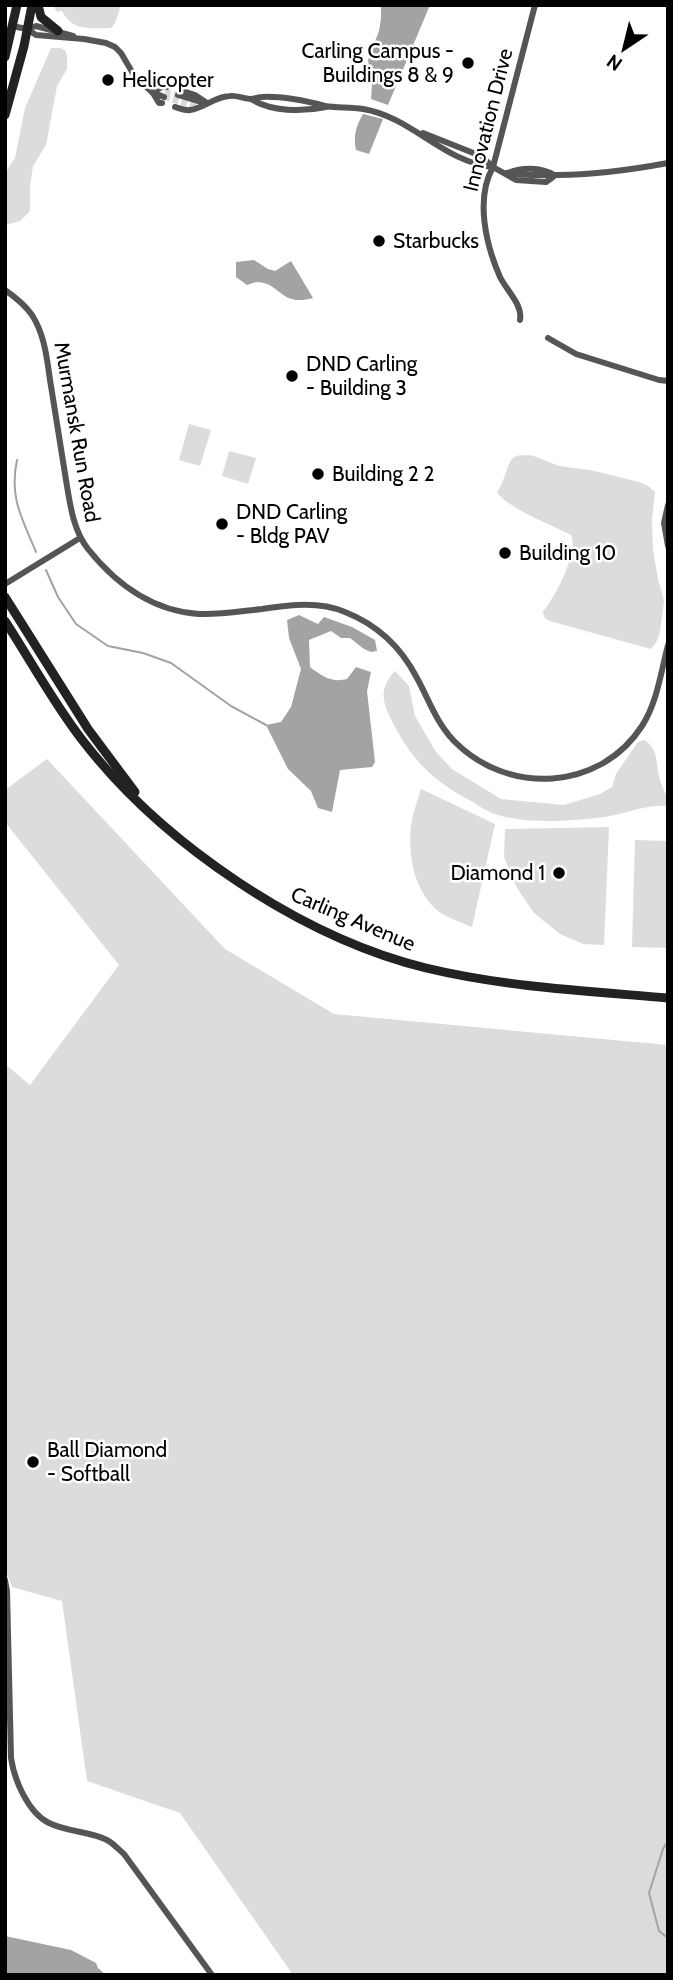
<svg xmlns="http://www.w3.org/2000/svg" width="673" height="1980" font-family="Cabin,sans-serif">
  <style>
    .green { fill: #dcdcdc }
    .water { fill: #a3a3a3 }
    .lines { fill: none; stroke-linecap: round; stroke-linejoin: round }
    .stream { stroke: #a3a3a3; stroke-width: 2 }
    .minor-tunnel { stroke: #d9d9d9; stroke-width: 6; stroke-dasharray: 6 3; stroke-linecap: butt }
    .minor { stroke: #555; stroke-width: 6 }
    .secondary { stroke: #222; stroke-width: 9 }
    .poi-dot { fill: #000; stroke: #fff; stroke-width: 2.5 }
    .labels { text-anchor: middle; stroke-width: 5; stroke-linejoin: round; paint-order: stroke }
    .poi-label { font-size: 21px; fill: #000; stroke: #fff; text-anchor: start }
    .street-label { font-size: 21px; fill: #000; stroke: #fff }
  </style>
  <rect width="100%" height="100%" fill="#fff"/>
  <!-- green -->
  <g class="green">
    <path d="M53,5H121L115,23L111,28C90,28 73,32 62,11L57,12Z"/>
    <polygon points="51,48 60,48 65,50 67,55 67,69 57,86 46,145 33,166 30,186 30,211 20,221 5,225 5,173 15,158 25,108"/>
    <polygon points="189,424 211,430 200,466 179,460"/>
    <polygon points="229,451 256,458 248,484 222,476"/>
    <path d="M531,455L559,466L590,470L639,482L648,486L655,492L652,520L653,550L658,579L664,601L660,632L657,641L651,649L557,623C549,621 544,620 543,612C555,597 579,552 571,535C552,525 507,508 497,492C505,482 507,463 513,458C517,454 526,456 531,455Z"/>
    <path d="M395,671L409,686L415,716L436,752L452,769L501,799L564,805L600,794L612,787L616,774L638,742L644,740C658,748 656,762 659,776C660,782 663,787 665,793H668V806C646,804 626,814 604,817C572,821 523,825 492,813C485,810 479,806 473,802C436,783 413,762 394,725C383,703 377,691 395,671Z"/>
    <polygon points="47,759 225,949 334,1014 668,1045 668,1975 293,1975 180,1813 87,1781 62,1601 12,1587 5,1569 5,1064 30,1085 119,965 5,822 5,790"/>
    <path d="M421,789L495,824L472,927C458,921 440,916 430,903C412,882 407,847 412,820C414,810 418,799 421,789Z"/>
    <polygon points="609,827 604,945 583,944 560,934 534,913 517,888 504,857 505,829"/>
    <polygon points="635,840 668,841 668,948 632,947"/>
  </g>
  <!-- water -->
  <g class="water">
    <polygon points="381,5 430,5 388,105 371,99 372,84 368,60 379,31 381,18"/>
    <path d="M363,114L383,119L369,154L356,150C353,136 356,126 363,114Z"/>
    <path d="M254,260L268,269L275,271L291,261L313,298C280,307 282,284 258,282C254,282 251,284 247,285L236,277V262Z"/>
    <path d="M299,615L318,624L324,617L352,627L375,640L377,651L371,652L364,649L350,638H341L331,631L309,640L310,667C322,676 331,683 347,679L356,667L371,672L367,691L375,762L372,767L340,770L332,812L318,808L311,791L288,769L266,725L281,722L291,707L301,669L289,638L287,620Z"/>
    <polygon points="5,1936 71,1950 96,1963 98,1968 106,1975 5,1975"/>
  </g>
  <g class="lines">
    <!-- stream -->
    <g class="stream">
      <path d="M17,460C9,498 22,518 36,552"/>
      <polyline points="46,570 58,597 76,624 108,646 143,653 171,663 231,706 266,725"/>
      <polyline points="668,1841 663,1849 649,1893 659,1931 668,1938"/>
    </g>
    <!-- minor-tunnel -->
    <g class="minor-tunnel">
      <polyline points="165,92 178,95"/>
      <polyline points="164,97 191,105 206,103"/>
    </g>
    <!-- minor -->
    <g class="minor">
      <polyline points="12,26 27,29 36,35 84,39 106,43 115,47 121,53 135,77 152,92 164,97"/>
      <polyline points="27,29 36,26 73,36"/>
      <polyline points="180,90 195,95 207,103"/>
      <polyline points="152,92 164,86 167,87"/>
      <polyline points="153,93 159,103 162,103"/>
      <polyline points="178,95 201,102"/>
      <path d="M251,99C272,112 302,112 326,107"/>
      <path d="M175,107C179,108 186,111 190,110C204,108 216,96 230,96C237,95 244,99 251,99C255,99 258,97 262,97C282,96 306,101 325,106C337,108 350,107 363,109C412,117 443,162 493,167"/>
      <polyline points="423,133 481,156 493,167 516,180 546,182 553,177"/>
      <path d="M506,173C523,176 540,175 557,175C595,175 630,170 668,163"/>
      <path d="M508,173C522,167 541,167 554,175"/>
      <path d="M5,290C15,297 25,305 32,315C46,337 47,362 51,386C56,417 61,449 66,480C70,504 73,530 88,549C116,584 153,611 199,614C219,615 242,611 262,609C291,605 318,601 345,612C378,625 401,647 417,678C429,700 436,722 454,741C508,796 600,791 642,726C657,703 661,672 668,645"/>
      <path d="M520,320C523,305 507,291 500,277C486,245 475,199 493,167L535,5"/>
      <polyline points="548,338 576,354 659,380 668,381"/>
      <polyline points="668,505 664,523 668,546"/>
      <polyline points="5,584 80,538"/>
      <path d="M5,1580L7,1591L11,1758C14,1779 28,1813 49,1823C67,1832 89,1831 107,1840C113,1843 119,1850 124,1854L212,1975"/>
    </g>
    <!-- secondary -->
    <g class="secondary">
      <polyline points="38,5 41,17 58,31"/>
      <polyline points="5,57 17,5"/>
      <polyline points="5,115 24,46 32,5"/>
      <polyline points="5,597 88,729 135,792"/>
      <path d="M5,621C31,661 54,704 83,741C162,843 300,937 426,968C505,987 587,991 668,998"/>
    </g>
  </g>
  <!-- markers -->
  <g class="poi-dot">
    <circle cx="468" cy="63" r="7"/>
    <circle cx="108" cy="80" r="7"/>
    <circle cx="379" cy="241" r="7"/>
    <circle cx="292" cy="376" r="7"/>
    <circle cx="318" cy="474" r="7"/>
    <circle cx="222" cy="524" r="7"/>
    <circle cx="505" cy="553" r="7"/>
    <circle cx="559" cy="873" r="7"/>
    <circle cx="33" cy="1462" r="7"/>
  </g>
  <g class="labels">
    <!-- poi labels -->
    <g class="poi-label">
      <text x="454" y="58" text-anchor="end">Carling Campus -<tspan x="454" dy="24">Buildings 8 &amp; 9</tspan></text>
      <text x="122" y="87">Helicopter</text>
      <text x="393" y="248">Starbucks</text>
      <text x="306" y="371">DND Carling<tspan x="306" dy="24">- Building 3</tspan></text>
      <text x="332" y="481">Building 2 2</text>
      <text x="236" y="519">DND Carling<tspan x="236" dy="24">- Bldg PAV</tspan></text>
      <text x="519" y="560">Building 10</text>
      <text x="545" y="880" text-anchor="end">Diamond 1</text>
      <text x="47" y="1457">Ball Diamond<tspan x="47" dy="24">- Softball</tspan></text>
    </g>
    <!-- street labels -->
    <g class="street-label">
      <text transform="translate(488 120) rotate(-76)" y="7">Innovation Drive</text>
      <text transform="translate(77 432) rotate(80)" y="7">Murmansk Run Road</text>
      <text transform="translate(353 919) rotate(23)" y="7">Carling Avenue</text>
    </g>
  </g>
  <!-- border -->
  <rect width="673" height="1980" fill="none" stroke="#000000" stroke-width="14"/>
  <!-- north arrow -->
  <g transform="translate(624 49) rotate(215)" stroke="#ffffff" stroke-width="5" paint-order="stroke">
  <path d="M0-5L12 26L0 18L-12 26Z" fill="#000000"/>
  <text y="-10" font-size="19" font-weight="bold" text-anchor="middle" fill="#000000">N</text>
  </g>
</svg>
